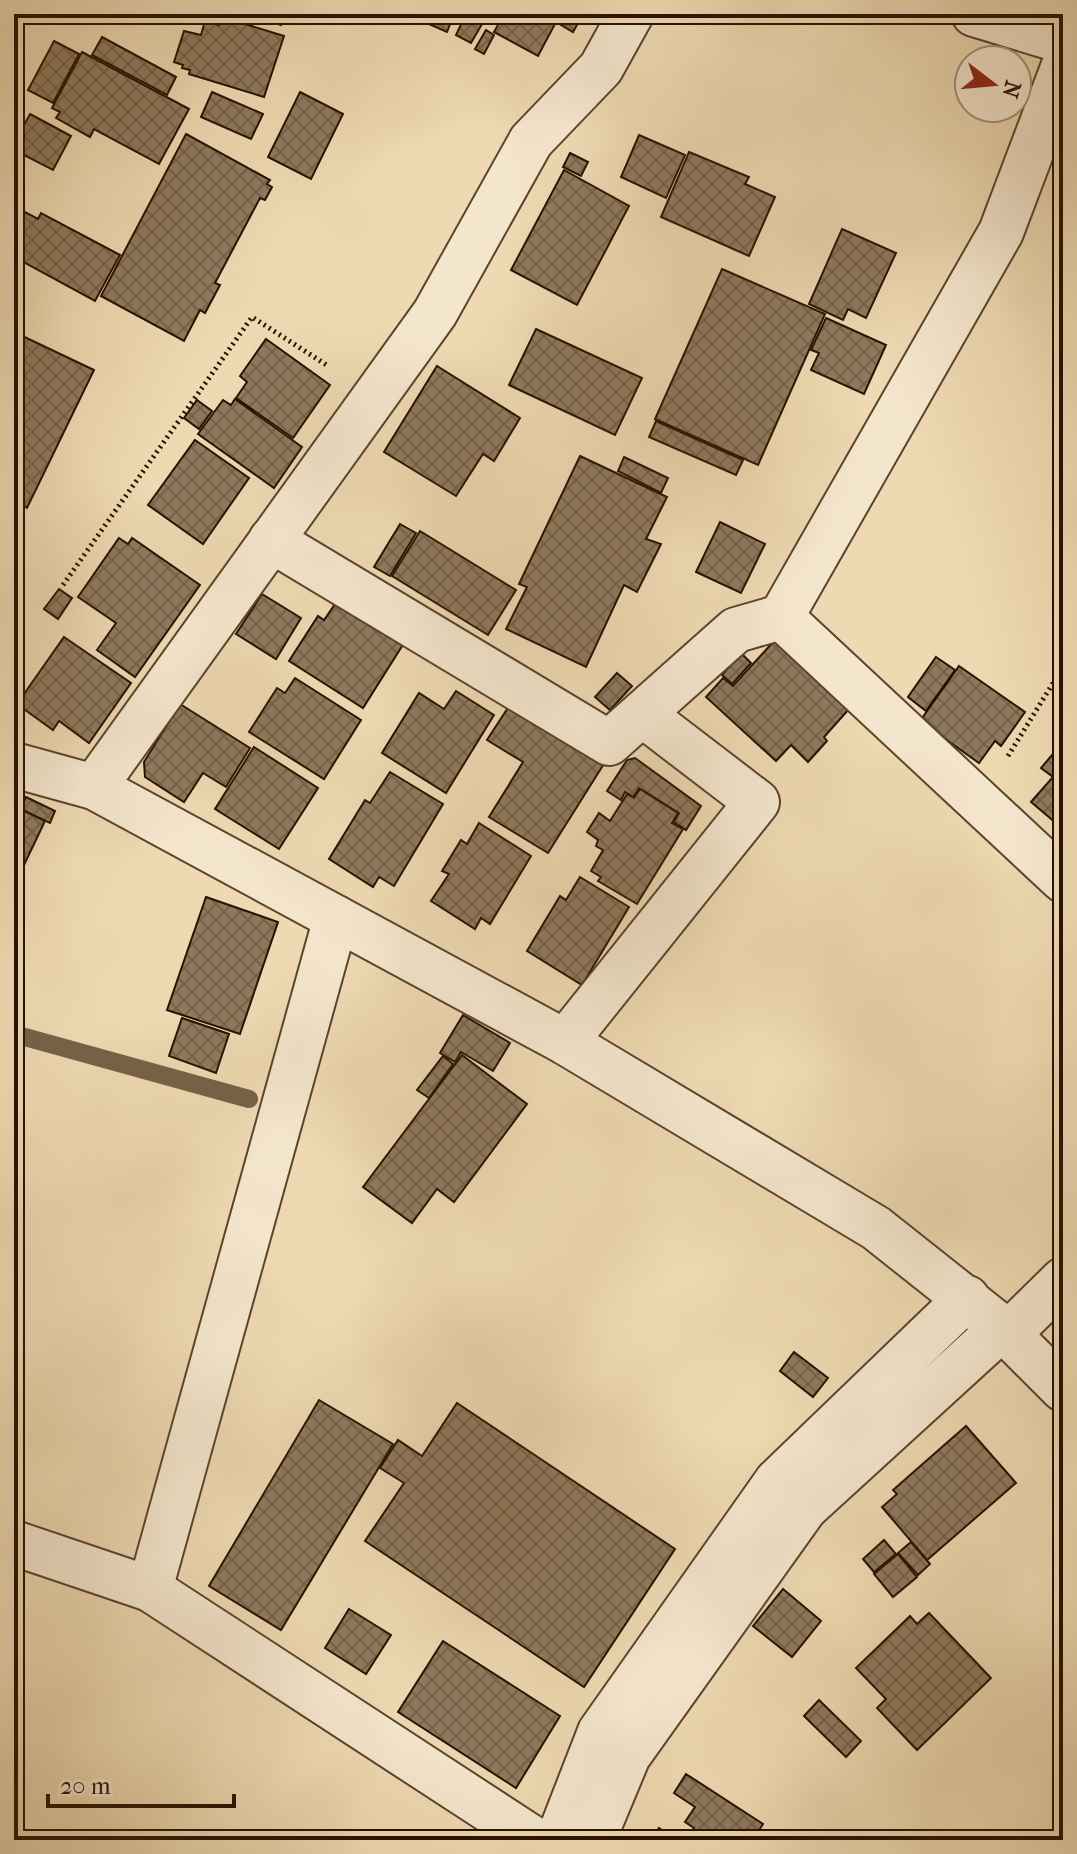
<svg xmlns="http://www.w3.org/2000/svg" width="1077" height="1854" font-family="'IM FELL French Canon',serif">
  <style>
    .lines { fill: none; stroke-linecap: round; stroke-linejoin: round }
    .stream { stroke: #776147; stroke-width: 18 }
    .building { fill: url(#building-cross-hatch); stroke: #281201; stroke-width: 2 }
    .minor-casing { stroke: #5a442d; stroke-width: 48 }
    .path { stroke: #281201; stroke-width: 5; stroke-dasharray: 2 4; stroke-linecap: butt }
    .minor { stroke: #f4e6cd; stroke-width: 44 }
  </style>
  <defs>
    <pattern id="building-cross-hatch" width="8" height="8" patternUnits="userSpaceOnUse" patternTransform="scale(2)"><rect width="8" height="8" fill="#8f795d"/><path d="M0 0l8 8M0 8l8-8" fill="none" stroke="#75624a"/></pattern>
  </defs>
  <rect width="100%" height="100%" fill="#eed9b2"/>
  <filter id="stains"><feTurbulence type="fractalNoise" baseFrequency=".0025" numOctaves="4"/><feColorMatrix values="0 0 0 0 .2 0 0 0 0 .09 0 0 0 0 .02 0 0 0 .5 -.17"/></filter>
  <radialGradient id="worn" r=".72"><stop offset=".6" stop-color="#630" stop-opacity="0"/><stop offset="1" stop-color="#630" stop-opacity=".3"/></radialGradient>
  <g class="lines">
    <!-- stream -->
    <polyline class="stream" points="14,1034 249,1099"/>
  </g>
  <!-- building -->
  <g class="building">
    <polygon points="246,14 284,14 281,25"/>
    <polygon points="406,14 454,14 447,32"/>
    <polygon points="466,14 476,14 485,19 471,43 456,35"/>
    <polygon points="504,14 583,14 573,32 556,22 538,56 494,32"/>
    <polygon points="222,17 284,36 264,97 189,74 190,70 182,68 183,65 174,62 184,31 201,35 205,21 219,25"/>
    <polygon points="486,30 494,35 484,54 475,49"/>
    <polygon points="102,37 176,77 167,95 92,55"/>
    <polygon points="54,41 79,54 53,103 28,90"/>
    <polygon points="82,52 189,109 159,164 94,129 90,137 56,118 60,112 52,108"/>
    <polygon points="212,92 263,114 251,139 201,117"/>
    <polygon points="300,92 343,114 311,179 268,157"/>
    <polygon points="30,114 71,136 53,170 14,150 14,144"/>
    <polygon points="186,134 270,180 267,184 272,187 265,200 260,198 215,283 220,285 205,313 200,310 184,341 101,296"/>
    <polygon points="639,135 685,155 666,198 621,177"/>
    <polygon points="689,152 749,177 745,184 775,197 749,256 661,217"/>
    <polygon points="570,153 588,162 581,176 563,167"/>
    <polygon points="564,170 629,206 577,305 511,270"/>
    <polygon points="15,207 38,219 41,213 120,255 95,301 14,257"/>
    <polygon points="842,229 896,253 866,318 848,309 843,320 809,304"/>
    <polygon points="722,269 825,314 758,465 655,419"/>
    <polygon points="826,318 886,345 864,394 811,370 819,353 811,350"/>
    <polygon points="536,329 642,378 615,435 509,385"/>
    <polygon points="14,332 94,370 27,508 14,501"/>
    <polygon points="266,339 330,385 293,438 236,398 247,382 240,376"/>
    <polygon points="437,366 520,418 494,461 483,454 456,496 384,452"/>
    <polygon points="235,399 302,447 274,488 198,434 223,400 231,405"/>
    <polygon points="197,400 212,411 199,429 184,418"/>
    <polygon points="656,421 743,460 736,475 649,437"/>
    <polygon points="195,440 249,478 203,544 148,505"/>
    <polygon points="580,456 667,497 646,539 661,544 637,592 624,585 586,667 506,629 527,587 519,584"/>
    <polygon points="624,457 668,478 661,493 618,471"/>
    <polygon points="720,522 765,544 741,593 696,572"/>
    <polygon points="400,524 416,533 390,576 374,567"/>
    <polygon points="420,531 516,590 488,635 392,576"/>
    <polygon points="119,538 128,544 132,538 200,585 135,677 97,650 116,623 78,597"/>
    <polygon points="59,589 72,598 58,619 44,609"/>
    <polygon points="262,594 301,618 276,659 236,634"/>
    <polygon points="337,601 404,643 363,708 289,661 318,616 324,620"/>
    <polygon points="64,637 131,683 89,743 59,721 53,730 17,704"/>
    <polygon points="774,641 849,709 824,737 827,741 808,762 791,745 776,761 706,697 723,678 733,686"/>
    <polygon points="741,653 751,663 732,684 722,675"/>
    <polygon points="936,657 955,670 926,711 908,697"/>
    <polygon points="959,666 1025,712 1001,746 995,741 979,763 920,721"/>
    <polygon points="617,673 632,686 610,710 595,697"/>
    <polygon points="295,678 361,720 324,779 249,732 277,688 285,693"/>
    <polygon points="456,691 494,715 446,793 382,753 419,693 444,709"/>
    <polygon points="513,700 607,759 548,853 489,817 523,762 487,740"/>
    <polygon points="180,704 250,748 226,787 203,773 184,802 145,777 144,762"/>
    <polygon points="1063,742 1063,829 1031,802 1053,777 1041,768"/>
    <polygon points="254,747 318,788 279,849 215,809"/>
    <polygon points="635,758 701,806 686,830 674,822 679,813 639,788 633,797 625,792 621,800 607,791 627,760"/>
    <polygon points="390,772 443,804 394,886 379,877 373,887 329,859 365,800 370,803"/>
    <polygon points="640,789 678,813 672,823 683,829 637,904 598,881 601,877 591,871 603,850 596,846 598,840 587,832 599,813 610,821 627,794 634,798"/>
    <polygon points="26,797 55,811 50,823 20,809"/>
    <polygon points="14,806 45,821 14,886"/>
    <polygon points="479,823 531,856 490,924 481,918 475,929 431,901 449,874 442,871 461,840 467,844"/>
    <polygon points="580,877 629,907 582,985 527,951 560,896 566,900"/>
    <polygon points="206,897 278,922 240,1034 167,1010"/>
    <polygon points="463,1015 510,1043 493,1071 461,1052 455,1062 440,1053"/>
    <polygon points="182,1018 229,1034 216,1073 169,1056"/>
    <polygon points="462,1055 527,1104 454,1202 437,1189 412,1223 363,1187"/>
    <polygon points="443,1056 453,1064 429,1098 417,1090"/>
    <polygon points="794,1352 828,1378 813,1397 780,1371"/>
    <polygon points="319,1400 393,1444 281,1630 209,1586"/>
    <polygon points="457,1403 675,1549 584,1687 365,1541 404,1483 380,1468 398,1440 422,1456"/>
    <polygon points="966,1426 1016,1483 927,1560 882,1507 897,1494 893,1490"/>
    <polygon points="884,1540 896,1554 874,1572 863,1559"/>
    <polygon points="911,1542 930,1564 918,1575 898,1553"/>
    <polygon points="898,1554 917,1577 893,1597 874,1574"/>
    <polygon points="783,1589 821,1621 792,1657 753,1626"/>
    <polygon points="349,1609 391,1635 366,1674 325,1648"/>
    <polygon points="929,1613 991,1678 917,1750 877,1708 886,1699 856,1668 910,1616 917,1624"/>
    <polygon points="443,1641 560,1716 516,1788 398,1712"/>
    <polygon points="819,1700 861,1741 846,1757 804,1716"/>
    <polygon points="686,1774 763,1824 753,1840 699,1840 690,1834 694,1828 685,1822 695,1807 674,1793"/>
    <polygon points="659,1828 677,1840 651,1840"/>
  </g>
  <g class="lines">
    <defs>
      <g id="minor">
        <polyline points="974,14 1063,41"/>
        <polyline points="271,540 609,743 736,630 781,617 1001,232 1063,68"/>
        <polyline points="781,617 1063,880"/>
        <polyline points="14,765 94,787 565,1042 876,1228 1002,1328 1063,1389"/>
        <polyline points="94,787 435,313 531,141 601,68 631,14"/>
        <polyline points="565,1042 757,802 642,714"/>
        <polyline points="1008,1334 1063,1280"/>
        <polyline points="14,1543 150,1589 535,1840"/>
        <polyline points="150,1589 336,918"/>
        <polyline points="558,1840 600,1732 777,1481 967,1298"/>
        <polyline points="593,1840 628,1756 805,1508 1002,1328"/>
      </g>
    </defs>
    <!-- minor casing -->
    <use href="#minor" class="minor-casing"/>
    <!-- path -->
    <g class="path">
      <polyline points="63,585 252,317 328,366"/>
      <polyline points="1008,756 1063,667"/>
    </g>
    <!-- minor -->
    <use href="#minor" class="minor"/>
  </g>
  <!-- margin -->
  <rect width="1077" height="1854" fill="none" stroke="#eed9b2" stroke-width="48"/>
  <rect x="16" y="16" width="1045" height="1822" fill="none" stroke="#281201" stroke-width="4"/>
  <rect x="24" y="24" width="1029" height="1806" fill="none" stroke="#281201" stroke-width="2"/>
  <!-- north arrow -->
  <g transform="translate(993 84) rotate(106)"><circle r="38" fill="#f4e6cd" stroke="#a2917b" stroke-width="2"/>
  <path d="M0-6L14 30L0 20L-14 30Z" fill="#8f2418"/>
  <text y="-12" font-size="22" font-weight="bold" text-anchor="middle" fill="#281201">N</text>
  </g>
  <!-- scale -->
  <path d="M48 1794v12h186v-12" fill="none" stroke="#281201" stroke-width="4"/>
  <text x="60" y="1794" font-size="24" fill="#281201" stroke="#f4e6cd" stroke-width="6" paint-order="stroke">20 m</text>
  <rect width="100%" height="100%" filter="url(#stains)"/>
  <rect width="100%" height="100%" fill="url(#worn)"/>
</svg>
